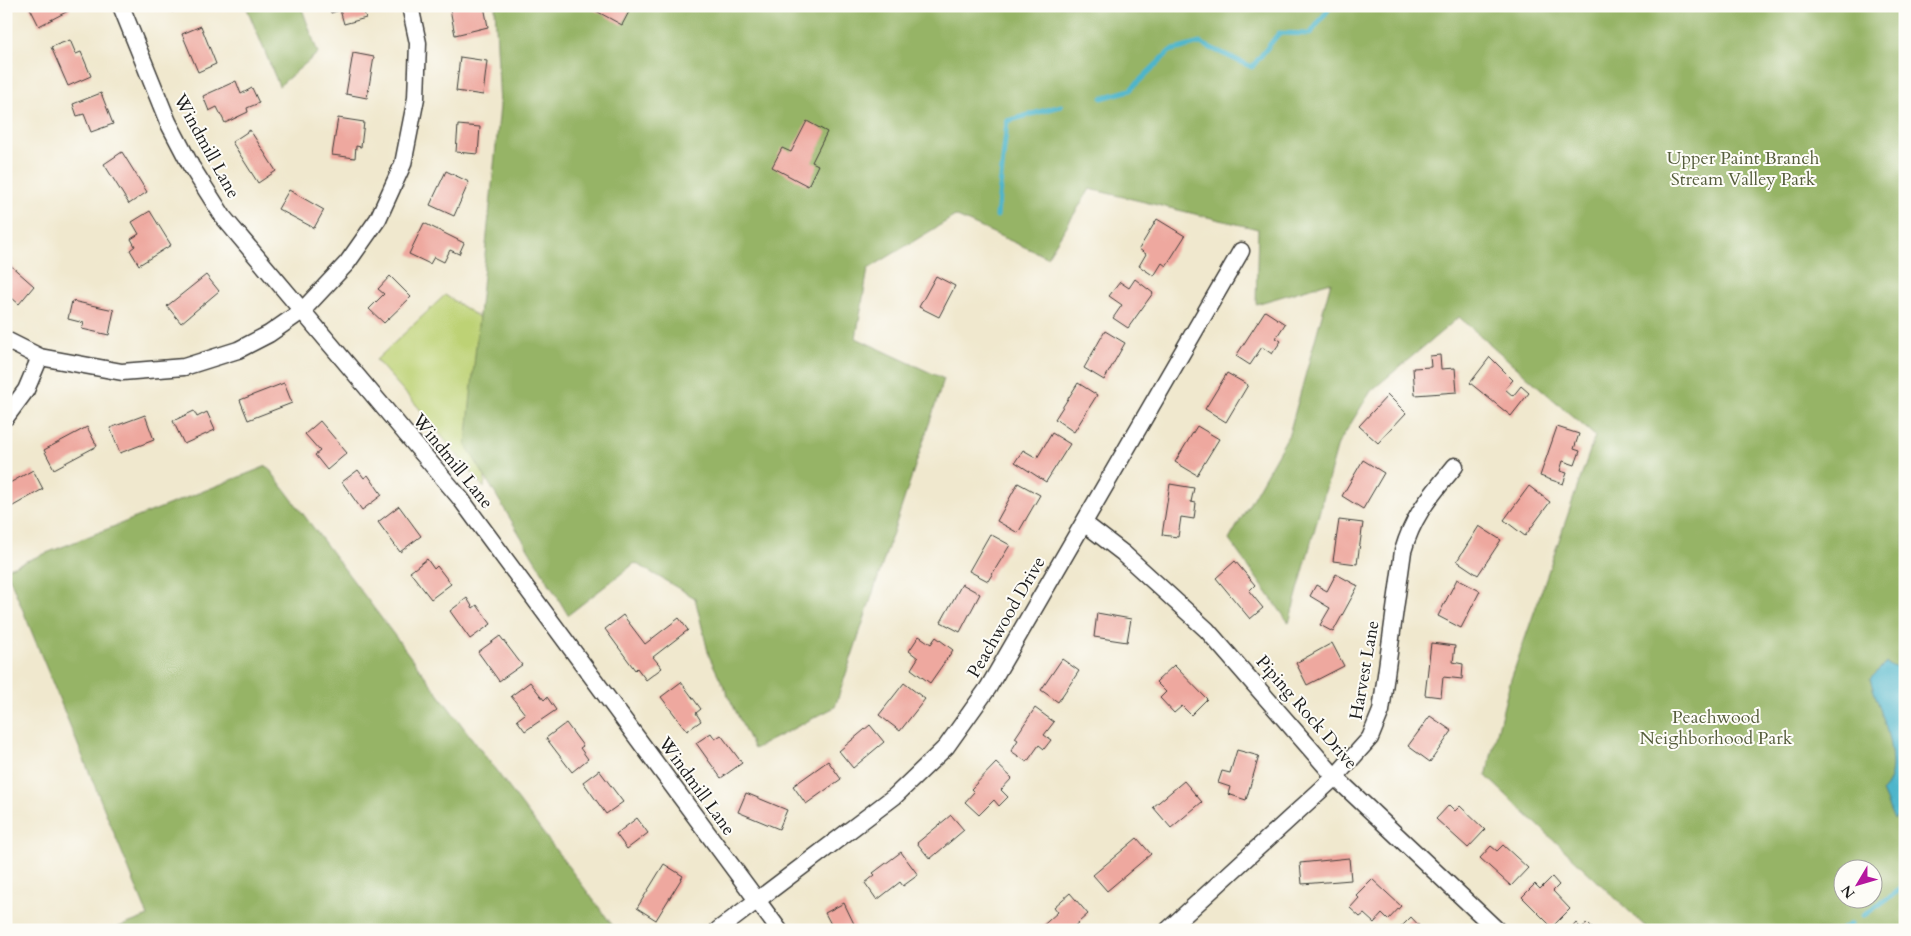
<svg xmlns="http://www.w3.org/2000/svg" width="1911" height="936" font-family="Cardo,serif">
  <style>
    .green { fill: #bdd275; stroke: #6c7748 }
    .forest { fill: #96b466; stroke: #596841; fill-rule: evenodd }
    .water { fill: #4db5cb; stroke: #346874 }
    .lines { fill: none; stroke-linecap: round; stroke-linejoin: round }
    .stream { stroke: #4db5cb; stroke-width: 5 }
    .building { fill: #eea89f }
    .minor-casing { stroke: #3c3b37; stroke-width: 19 }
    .minor { stroke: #fff; stroke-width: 16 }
    .labels { text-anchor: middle; stroke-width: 4; stroke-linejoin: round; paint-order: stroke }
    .street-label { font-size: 18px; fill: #1c1c1c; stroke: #fdfcf7 }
    .park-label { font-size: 18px; fill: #545c3b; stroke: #fdfcf7 }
  </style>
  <rect width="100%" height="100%" fill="#fdfcf7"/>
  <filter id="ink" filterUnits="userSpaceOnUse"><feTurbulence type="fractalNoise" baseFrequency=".02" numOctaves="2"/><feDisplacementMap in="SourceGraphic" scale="10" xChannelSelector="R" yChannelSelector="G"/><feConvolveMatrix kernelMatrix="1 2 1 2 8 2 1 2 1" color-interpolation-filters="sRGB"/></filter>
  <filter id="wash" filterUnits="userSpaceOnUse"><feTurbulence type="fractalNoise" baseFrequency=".0096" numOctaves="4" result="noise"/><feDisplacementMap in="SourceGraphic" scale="20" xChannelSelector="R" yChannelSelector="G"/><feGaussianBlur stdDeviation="1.12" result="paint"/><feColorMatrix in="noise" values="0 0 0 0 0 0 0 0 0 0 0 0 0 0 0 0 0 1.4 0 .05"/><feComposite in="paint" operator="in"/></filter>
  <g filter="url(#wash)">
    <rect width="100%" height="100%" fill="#f0e8ce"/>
    <!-- green -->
    <polygon class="green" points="445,295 501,332 484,488 418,407 376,360"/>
    <!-- forest -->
    <g class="forest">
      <polygon points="246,6 301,6 318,53 279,86"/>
      <path d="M495,6H1905V930H1649L1486,776L1510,682L1595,436L1459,317L1371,391L1338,444L1289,623L1229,540L1289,434L1331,282L1256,304L1258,229L1090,189L1047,257L955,216L868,269L856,338L944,379L835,707L754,749L709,656L695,598L635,563L568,615L466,445L500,106ZM1844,868H1874V898H1844Z"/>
      <polygon points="267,466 616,930 111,930 148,916 6,569"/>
    </g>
    <!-- water -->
    <path class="water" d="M1886,663L1905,672V810L1894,820L1882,791C1907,769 1878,707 1870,679Z"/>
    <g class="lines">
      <!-- stream -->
      <g class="stream">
        <polyline points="1102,98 1130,90 1170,51 1200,43 1252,67 1279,33 1310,34 1331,6"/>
        <polyline points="997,216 1007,121 1061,106"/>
        <polyline points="1863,916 1905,886"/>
        <polyline points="1841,930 1851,924"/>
      </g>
    </g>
    <g id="blocks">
      <!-- building -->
      <g class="building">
        <polygon points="29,6 69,6 70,10 39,26"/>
        <polygon points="170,6 187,6 172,12"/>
        <polygon points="337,6 362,6 366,18 344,24 340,10 331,13 330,8"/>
        <polygon points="455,6 484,6 488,27 455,35 450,9"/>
        <polygon points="587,6 632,6 622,25"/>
        <polygon points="201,26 216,64 198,72 182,34"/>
        <polygon points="70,40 76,54 81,52 91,76 68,86 51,47"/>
        <polygon points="353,53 374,57 367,98 346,94"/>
        <polygon points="460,57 487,61 483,95 456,91"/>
        <polygon points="236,81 241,94 252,88 259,103 247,108 248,112 225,123 217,107 209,111 203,96"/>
        <polygon points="101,93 113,124 91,132 84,114 77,116 73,104"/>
        <polygon points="338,118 364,122 361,147 356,146 355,158 332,155"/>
        <polygon points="807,121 827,132 812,162 818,165 808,186 772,167 782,148 791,152"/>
        <polygon points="458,125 480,127 478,154 456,152"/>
        <polygon points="250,130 276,171 258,183 232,142"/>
        <polygon points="122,152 147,192 129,204 104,164"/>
        <polygon points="446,171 469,182 454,216 430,205"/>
        <polygon points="289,190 324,210 314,228 278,209"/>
        <polygon points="150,211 171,245 139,265 130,250 135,246 131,239 139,234 132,222"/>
        <polygon points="1157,219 1185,236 1166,266 1162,263 1154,276 1139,266 1146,254 1139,249"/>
        <polygon points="424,223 464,243 459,254 450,250 444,262 434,257 430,264 409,254"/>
        <polygon points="9,264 34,286 19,304 6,293 6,267"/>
        <polygon points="206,275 219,291 181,323 167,306"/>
        <polygon points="390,276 411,297 384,323 369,309 384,294 378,289"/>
        <polygon points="936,276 955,286 939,317 919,307"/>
        <polygon points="1135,279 1153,293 1128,328 1113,318 1122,305 1109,296 1120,282 1129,288"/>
        <polygon points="72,301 114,310 109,335 82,329 84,323 68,319"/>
        <polygon points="1265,311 1285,324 1276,338 1281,341 1272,354 1262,347 1250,365 1236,356"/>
        <polygon points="1105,331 1125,343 1104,380 1084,368"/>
        <polygon points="1440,355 1441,369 1455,368 1457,392 1415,395 1413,368 1431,367 1430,356"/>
        <polygon points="1490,357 1513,380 1505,389 1513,396 1521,386 1529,393 1511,416 1470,383"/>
        <polygon points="1227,373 1248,385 1226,422 1205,409"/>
        <polygon points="284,383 292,403 248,420 240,400"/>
        <polygon points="1078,383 1097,395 1074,432 1055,419"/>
        <polygon points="1388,395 1406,413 1378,443 1359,426"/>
        <polygon points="194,411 197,417 207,412 215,430 184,444 173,421"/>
        <polygon points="145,415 154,440 120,453 110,428"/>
        <polygon points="320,421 347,453 327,470 315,455 320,451 305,434"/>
        <polygon points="1197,426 1219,439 1197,475 1175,462"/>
        <polygon points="87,427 97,446 54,469 44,450"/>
        <polygon points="1557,427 1579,434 1574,449 1580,451 1575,465 1563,461 1560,471 1567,473 1563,484 1540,476"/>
        <polygon points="1052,433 1070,444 1046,482 1015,462 1023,450 1037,458"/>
        <polygon points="1363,460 1384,473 1363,509 1342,496"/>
        <polygon points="33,470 43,489 6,510 6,485"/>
        <polygon points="358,470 364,478 368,475 382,495 362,510 342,482"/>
        <polygon points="1018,483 1040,495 1018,533 997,521"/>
        <polygon points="1170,484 1194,488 1191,502 1196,503 1194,519 1181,517 1178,537 1162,535"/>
        <polygon points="1529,486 1550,502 1525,536 1504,520"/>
        <polygon points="399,506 421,536 400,552 378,522"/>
        <polygon points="1339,520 1363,523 1357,564 1333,561"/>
        <polygon points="1479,526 1501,540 1478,575 1457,561"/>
        <polygon points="990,534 1010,545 988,581 969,571"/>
        <polygon points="427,559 434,569 437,566 451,584 431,599 410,572"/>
        <polygon points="1235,561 1255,585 1249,591 1263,608 1250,619 1216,578"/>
        <polygon points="1336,574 1358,586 1333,632 1320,625 1330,608 1310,596 1316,585 1327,591"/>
        <polygon points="1457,579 1480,591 1461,628 1438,616"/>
        <polygon points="962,584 980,594 960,632 941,622"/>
        <polygon points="467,598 473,608 477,605 491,624 470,639 450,611"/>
        <polygon points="1097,613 1131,619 1127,642 1094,637"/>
        <polygon points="623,615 645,644 679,618 688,630 653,657 662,668 646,680 637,668 635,670 605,629"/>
        <polygon points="500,636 522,665 499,681 478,652"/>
        <polygon points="919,636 931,644 936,637 953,650 930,683 911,669 918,658 909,651"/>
        <polygon points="1332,643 1344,666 1307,685 1296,663"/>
        <polygon points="1431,643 1455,646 1453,662 1463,664 1462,679 1443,677 1441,697 1425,695"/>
        <polygon points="1062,659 1079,671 1058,702 1041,690"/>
        <polygon points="1174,665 1207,699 1191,715 1182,706 1174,713 1160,698 1166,692 1156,682"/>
        <polygon points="530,682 544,700 547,697 556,710 525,731 517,720 525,714 511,696"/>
        <polygon points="681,682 701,709 696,713 701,721 687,731 661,697"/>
        <polygon points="904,683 925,699 900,731 879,715"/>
        <polygon points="1035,708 1054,722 1044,735 1051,740 1044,749 1039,745 1027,762 1011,751 1018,740 1015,738"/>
        <polygon points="1430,716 1452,731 1430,762 1408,746"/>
        <polygon points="566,723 583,746 580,748 588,759 572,772 546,738"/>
        <polygon points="870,725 884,742 853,768 839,751"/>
        <polygon points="711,733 715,739 721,735 742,763 721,778 696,743"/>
        <polygon points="1237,750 1259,756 1246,800 1228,794 1230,787 1218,783 1222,771 1230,773"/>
        <polygon points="828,761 841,779 806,804 793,786"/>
        <polygon points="996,763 1012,778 1001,790 1008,797 999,806 994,800 979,815 965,802 974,792 971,789"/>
        <polygon points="599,770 623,802 606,814 583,782"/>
        <polygon points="1184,781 1202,802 1171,828 1153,807"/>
        <polygon points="746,793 787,810 779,829 738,812"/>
        <polygon points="1449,805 1455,811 1460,806 1485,830 1468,848 1436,819"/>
        <polygon points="951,815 964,830 930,859 917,843"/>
        <polygon points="637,818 648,833 627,849 616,834"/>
        <polygon points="1137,838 1151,854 1107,891 1093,875"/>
        <polygon points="1503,845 1528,868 1511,886 1480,858 1491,846 1497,851"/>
        <polygon points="901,852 918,875 903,886 900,882 877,900 865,883 875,875 873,873"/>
        <polygon points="1349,858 1351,880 1302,884 1300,863"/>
        <polygon points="664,864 683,876 656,920 637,908"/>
        <polygon points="1552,877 1559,885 1553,891 1570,909 1552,927 1522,897 1535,884 1540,889"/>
        <polygon points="1372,879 1401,906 1388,920 1382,914 1374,923 1364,914 1360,917 1350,908 1359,898 1356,895"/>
        <polygon points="1070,893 1088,914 1070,930 1038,930 1058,912 1054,907"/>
        <polygon points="844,903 856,928 834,930 825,913"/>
        <polygon points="1411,917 1423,930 1398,930"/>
        <polygon points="1576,923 1582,929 1587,923 1594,930 1570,930"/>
      </g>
    </g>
  </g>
  <g filter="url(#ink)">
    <use href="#blocks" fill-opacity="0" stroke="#3c3b37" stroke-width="1"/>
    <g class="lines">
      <defs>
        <g id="minor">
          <polyline points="121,6 168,122 191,166 224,218 460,498 779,930"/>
          <polyline points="6,340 40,357 122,372 184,367 238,350 269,334 302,311 347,263 378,219 403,164 416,98 418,43 410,6"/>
          <polyline points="6,417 26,390 40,357"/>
          <polyline points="1084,523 1123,553 1207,630 1335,777 1497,930"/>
          <polyline points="718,930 895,796 946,747 988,688 1241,251"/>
          <path d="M1168,930L1335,777L1370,738L1381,711L1403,551C1414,513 1431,496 1455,466"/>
        </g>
      </defs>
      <!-- minor casing -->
      <use href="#minor" class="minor-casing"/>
      <!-- minor -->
      <use href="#minor" class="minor"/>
    </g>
  </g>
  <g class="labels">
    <!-- street labels -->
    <g class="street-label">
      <text transform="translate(207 146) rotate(61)" y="6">Windmill Lane</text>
      <text transform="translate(453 461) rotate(51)" y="6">Windmill Lane</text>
      <text transform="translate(1006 617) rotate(-60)" y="6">Peachwood Drive</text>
      <text transform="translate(1364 670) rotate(-80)" y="6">Harvest Lane</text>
      <text transform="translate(1307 712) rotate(49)" y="6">Piping Rock Drive</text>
      <text transform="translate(697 786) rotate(54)" y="6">Windmill Lane</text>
    </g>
    <!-- park labels -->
    <g class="park-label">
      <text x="1743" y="164">Upper Paint Branch<tspan x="1743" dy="21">Stream Valley Park</tspan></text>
      <text x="1716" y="723">Peachwood<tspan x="1716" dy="21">Neighborhood Park</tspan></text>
    </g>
  </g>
  <!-- margin -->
  <rect width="1911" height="936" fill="none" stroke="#fdfcf7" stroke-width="25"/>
  <!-- north arrow -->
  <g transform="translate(1858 884) rotate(232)"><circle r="24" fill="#fdfcf7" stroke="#a3a29f"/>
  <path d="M0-4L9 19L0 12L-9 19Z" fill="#b5179e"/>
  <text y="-8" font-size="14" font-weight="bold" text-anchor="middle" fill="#1c1c1c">N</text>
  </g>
</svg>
